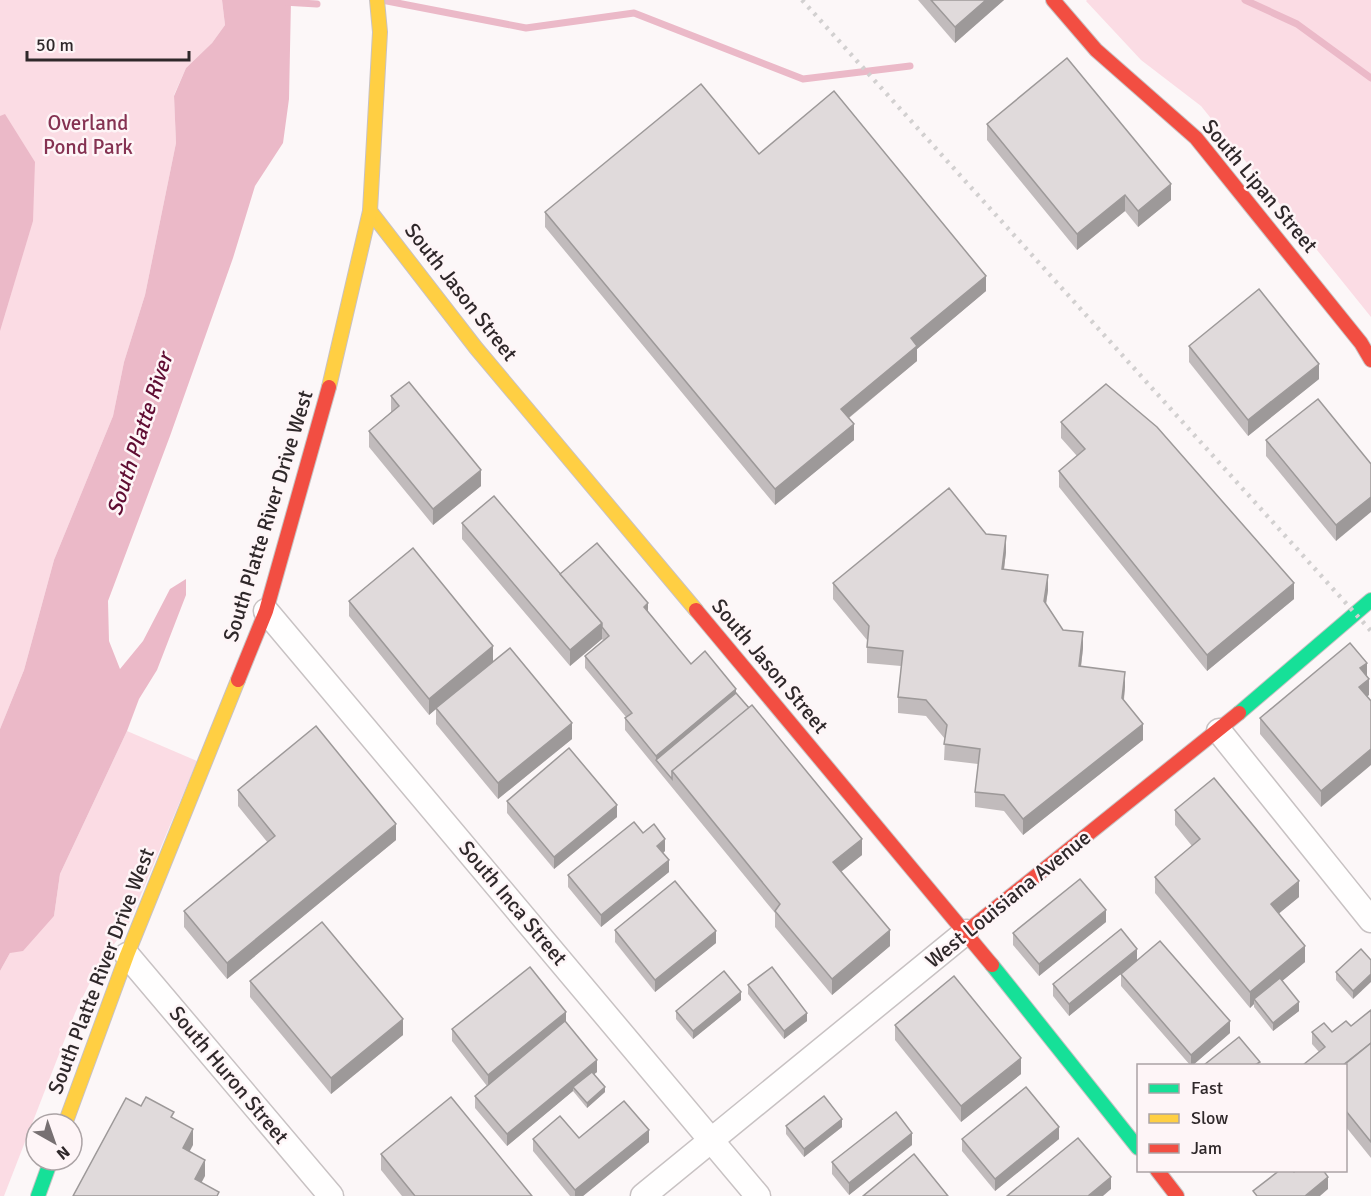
<svg xmlns="http://www.w3.org/2000/svg" width="1371" height="1196" font-family="Signika,sans-serif">
  <style>
    .green { fill: #fbdce4 }
    .water { fill: #ebb9c8 }
    .lines { fill: none; stroke-linecap: round; stroke-linejoin: round }
    .stream { stroke: #ebb9c8; stroke-width: 7 }
    .street-casing { stroke: #c8c2c3; stroke-width: 27 }
    .fast-casing { stroke: #c8c2c3; stroke-width: 16 }
    .slow-casing { stroke: #c8c2c3; stroke-width: 16 }
    .jam-casing { stroke: #c8c2c3; stroke-width: 16 }
    .street { stroke: #fffefe; stroke-width: 24 }
    .fast { stroke: #16e098; stroke-width: 14 }
    .slow { stroke: #ffcf43; stroke-width: 14 }
    .jam { stroke: #f24e42; stroke-width: 14 }
    .rail { stroke: #d2d0d0; stroke-width: 4.5; stroke-dasharray: 3 6; stroke-linecap: butt }
    .wall { fill: #c1bbbc }
    .shaded-wall { fill: #9d9999 }
    .building { fill: #e0dadb; stroke: #9d9999; stroke-width: 1.5 }
    .labels { text-anchor: middle; stroke-width: 5; stroke-linejoin: round; paint-order: stroke }
    .park-label { font-size: 21px; fill: #853252; stroke: #fef5f7 }
    .street-label { font-size: 21px; fill: #2f282a; stroke: #fef5f7 }
    .water-label { font-size: 22px; font-style: italic; fill: #5f0c32; stroke: #fef5f7 }
  </style>
  <rect width="100%" height="100%" fill="#fcf7f8"/>
  <!-- green -->
  <g class="green">
    <polygon points="0,0 222,0 225,25 212,43 186,68 174,95 176,143 145,295 124,362 113,416 54,560 24,670 0,729"/>
    <polygon points="1087,0 1371,0 1371,317 1201,106 1141,60 1086,1"/>
    <polygon points="127,731 197,761 129,923 96,970 75,1013 4,1196 0,1196 0,971 10,953 54,916 60,874"/>
  </g>
  <!-- water -->
  <g class="water">
    <polygon points="222,0 291,0 289,99 283,143 255,186 233,258 170,436 108,601 109,641 120,669 143,641 170,589 186,579 186,595 157,670 139,699 127,731 60,874 54,916 23,951 10,953 0,971 0,729 24,670 54,560 113,416 124,362 145,295 176,143 174,96 186,68 212,43 225,25"/>
    <polygon points="5,114 35,162 33,221 0,331 0,116"/>
  </g>
  <g class="lines">
    <!-- stream -->
    <g class="stream">
      <polyline points="1245,0 1297,24 1371,78"/>
      <polyline points="387,1 526,28 634,13 803,79 910,66"/>
      <polyline points="283,2 317,4"/>
    </g>
    <defs>
      <g id="street">
        <polyline points="266,611 758,1196"/>
        <polyline points="1219,731 1371,920"/>
        <polyline points="127,955 331,1196"/>
        <polyline points="643,1196 966,932"/>
      </g>
      <g id="fast">
        <polyline points="1239,713 1371,600"/>
        <polyline points="992,965 1138,1148"/>
        <polyline points="38,1196 51,1160"/>
      </g>
      <g id="slow">
        <polyline points="370,211 476,348 696,610"/>
        <polyline points="329,387 370,211 380,32 377,0"/>
        <polyline points="65,1124 127,955 238,680"/>
      </g>
      <g id="jam">
        <polyline points="1053,0 1096,50 1196,138 1361,343 1371,360"/>
        <polyline points="696,610 992,965"/>
        <polyline points="238,680 266,611 329,387"/>
        <polyline points="966,932 1239,713"/>
        <polyline points="1157,1170 1177,1196"/>
      </g>
    </defs>
    <!-- street casing -->
    <use href="#street" class="street-casing"/>
    <!-- fast casing -->
    <use href="#fast" class="fast-casing"/>
    <!-- slow casing -->
    <use href="#slow" class="slow-casing"/>
    <!-- jam casing -->
    <use href="#jam" class="jam-casing"/>
    <!-- street -->
    <use href="#street" class="street"/>
    <!-- fast -->
    <use href="#fast" class="fast"/>
    <!-- slow -->
    <use href="#slow" class="slow"/>
    <!-- jam -->
    <use href="#jam" class="jam"/>
    <!-- rail -->
    <polyline class="rail" points="802,0 1371,631"/>
  </g>
  <!-- wall -->
  <g class="wall">
    <polygon points="918,0 1004,0 955,43"/>
    <polygon points="987,124 1171,200 1138,227 1125,211 1077,250 987,140"/>
    <polygon points="759,154 986,291 917,349 917,361 849,418 854,440 775,505 545,227 545,212"/>
    <polygon points="1189,346 1319,379 1248,436 1189,362"/>
    <polygon points="391,396 481,486 433,525 369,447 369,431 391,412"/>
    <polygon points="1061,422 1294,599 1207,671 1059,487 1059,471 1077,456 1061,438"/>
    <polygon points="1266,440 1371,464 1336,541 1266,456"/>
    <polygon points="462,523 560,574 648,612 691,664 736,693 862,855 841,872 890,946 832,995 775,927 775,913 625,730 625,718 626,717 585,668 585,656 603,640 602,639 570,666 462,539"/>
    <polygon points="986,534 1006,552 1004,569 1048,590 1046,604 1063,630 1083,648 1081,667 1125,687 1124,700 1143,740 1023,835 1004,811 975,807 975,792 978,764 944,760 945,739 926,716 898,713 898,697 901,666 867,663 867,640 833,599 833,583"/>
    <polygon points="349,601 493,661 572,739 498,799 436,724 436,708 429,715 349,616"/>
    <polygon points="1367,676 1369,695 1367,696 1321,807 1260,734 1260,718"/>
    <polygon points="238,790 396,840 227,979 184,927 184,911 268,843 238,806"/>
    <polygon points="507,801 617,817 554,869 507,813"/>
    <polygon points="1175,810 1299,897 1278,914 1305,962 1282,981 1299,1011 1273,1031 1254,1007 1254,1004 1250,1008 1155,893 1155,877 1192,846 1175,825"/>
    <polygon points="643,833 665,851 663,853 669,872 601,927 568,887 568,875"/>
    <polygon points="1106,922 1039,976 1013,945 1013,933"/>
    <polygon points="615,930 716,943 655,992 615,942"/>
    <polygon points="1361,949 1353,999 1336,980 1336,972"/>
    <polygon points="1137,960 1230,1033 1193,1065 1190,1065 1121,986 1121,974 1127,969 1069,1016 1053,996 1053,984"/>
    <polygon points="250,981 403,1035 331,1094 250,997"/>
    <polygon points="748,985 807,1021 784,1039 748,994"/>
    <polygon points="741,1000 693,1039 676,1019 676,1011"/>
    <polygon points="1371,1010 1371,1158 1346,1127 1346,1065 1303,1065 1319,1052 1312,1044 1312,1032 1332,1032 1351,1026"/>
    <polygon points="566,1022 597,1072 594,1074 605,1092 587,1108 573,1091 507,1146 475,1108 475,1096 487,1086 452,1041 452,1029"/>
    <polygon points="895,1025 1021,1074 961,1122 895,1040"/>
    <polygon points="786,1126 842,1127 804,1157 786,1134"/>
    <polygon points="579,1138 649,1142 583,1196 570,1196 533,1151 533,1139"/>
    <polygon points="962,1139 1059,1139 995,1191 962,1151"/>
    <polygon points="912,1145 849,1195 832,1174 832,1162"/>
    <polygon points="381,1154 532,1196 402,1196 381,1170"/>
  </g>
  <!-- shaded-wall -->
  <g class="shaded-wall">
    <polygon points="986,0 1004,0 955,43 955,27"/>
    <polygon points="1171,184 1171,200 1138,227 1138,211"/>
    <polygon points="1125,195 1125,211 1077,250 1077,234"/>
    <polygon points="986,276 986,291 917,349 917,361 841,424 841,409 911,338"/>
    <polygon points="1319,364 1319,379 1248,436 1248,420"/>
    <polygon points="854,424 854,440 775,505 775,489"/>
    <polygon points="481,470 481,486 433,525 433,509"/>
    <polygon points="1371,497 1371,512 1336,541 1336,525"/>
    <polygon points="1006,536 1006,552 1002,585 1002,569"/>
    <polygon points="1048,575 1048,590 1044,617 1044,601"/>
    <polygon points="1294,583 1294,599 1207,671 1207,655"/>
    <polygon points="648,603 648,615 644,607"/>
    <polygon points="602,623 602,639 570,666 570,650"/>
    <polygon points="1083,632 1083,648 1079,682 1079,666"/>
    <polygon points="493,646 493,662 429,715 429,699"/>
    <polygon points="1367,663 1367,678 1360,668"/>
    <polygon points="1125,672 1125,687 1122,714 1122,698"/>
    <polygon points="1369,679 1369,695 1359,703 1359,687"/>
    <polygon points="736,689 736,701 656,760 656,768 656,756"/>
    <polygon points="572,723 572,739 498,799 498,783"/>
    <polygon points="1143,724 1143,740 1023,835 1023,819"/>
    <polygon points="1371,749 1371,765 1321,807 1321,791"/>
    <polygon points="617,805 617,817 554,869 554,857"/>
    <polygon points="396,824 396,840 227,979 227,963"/>
    <polygon points="665,839 665,851 657,858 657,846"/>
    <polygon points="862,839 862,855 833,878 833,862"/>
    <polygon points="669,860 669,872 601,927 601,915"/>
    <polygon points="1299,881 1299,897 1271,920 1271,904"/>
    <polygon points="1106,910 1106,922 1039,976 1039,964"/>
    <polygon points="890,930 890,946 832,995 832,979"/>
    <polygon points="716,931 716,943 655,992 655,980"/>
    <polygon points="1305,946 1305,962 1257,1002 1254,999 1254,1004 1250,1008 1250,992"/>
    <polygon points="1137,949 1137,961 1069,1016 1069,1004"/>
    <polygon points="1371,974 1371,982 1353,999 1353,991"/>
    <polygon points="741,992 741,1000 693,1039 693,1031"/>
    <polygon points="1299,1002 1299,1011 1273,1031 1273,1023"/>
    <polygon points="566,1012 566,1024 488,1087 488,1075"/>
    <polygon points="807,1013 807,1021 784,1039 784,1031"/>
    <polygon points="403,1019 403,1035 331,1094 331,1078"/>
    <polygon points="1230,1021 1230,1033 1193,1065 1191,1065 1191,1055"/>
    <polygon points="1021,1058 1021,1074 961,1122 961,1106"/>
    <polygon points="597,1060 597,1072 575,1090 573,1087 573,1091 507,1146 507,1134"/>
    <polygon points="605,1087 605,1092 587,1108 587,1103"/>
    <polygon points="842,1119 842,1127 804,1157 804,1149"/>
    <polygon points="1059,1127 1059,1139 995,1191 995,1179"/>
    <polygon points="193,1129 193,1145 183,1164 183,1148"/>
    <polygon points="649,1130 649,1142 583,1196 575,1196 575,1190"/>
    <polygon points="912,1133 912,1145 849,1195 849,1183"/>
    <polygon points="205,1160 205,1176 195,1195 195,1179"/>
    <polygon points="1111,1177 1111,1189 1103,1196 1088,1196"/>
    <polygon points="1328,1177 1328,1189 1320,1196 1305,1196"/>
  </g>
  <!-- building -->
  <g class="building">
    <polygon points="931,0 986,0 955,27"/>
    <polygon points="1067,58 1171,184 1138,211 1125,195 1077,234 987,124"/>
    <polygon points="701,84 759,154 834,91 986,276 911,338 917,346 841,409 854,424 775,489 545,212"/>
    <polygon points="1259,289 1319,364 1248,420 1189,346"/>
    <polygon points="409,382 481,470 433,509 369,431 399,406 391,396"/>
    <polygon points="1106,384 1157,427 1294,583 1207,655 1059,471 1085,449 1061,422"/>
    <polygon points="1318,399 1371,464 1371,497 1336,525 1266,440"/>
    <polygon points="949,488 986,534 1006,536 1002,569 1048,575 1044,601 1063,630 1083,632 1079,666 1125,672 1122,698 1143,724 1023,819 1004,795 975,792 980,749 944,744 947,725 926,700 898,697 903,651 867,647 869,626 833,583"/>
    <polygon points="494,496 602,623 570,650 462,523"/>
    <polygon points="597,543 648,603 644,607 691,664 705,651 736,689 656,756 625,718 632,713 585,656 609,636 602,627 602,623 560,574"/>
    <polygon points="413,548 493,646 429,699 349,601"/>
    <polygon points="1350,643 1367,663 1360,668 1369,679 1359,687 1371,701 1371,749 1321,791 1260,718"/>
    <polygon points="510,648 572,723 498,783 436,708"/>
    <polygon points="736,693 749,708 672,771 672,779 656,760"/>
    <polygon points="752,705 862,839 833,862 890,930 832,979 775,911 780,904 672,771"/>
    <polygon points="316,726 396,824 227,963 184,911 275,836 238,790"/>
    <polygon points="569,748 617,805 554,857 507,801"/>
    <polygon points="1214,778 1299,881 1271,904 1305,946 1250,992 1155,877 1200,839 1175,810"/>
    <polygon points="634,822 643,833 654,824 665,839 657,846 669,860 601,915 568,875"/>
    <polygon points="1080,879 1106,910 1039,964 1013,933"/>
    <polygon points="675,881 716,931 655,980 615,930"/>
    <polygon points="322,922 403,1019 331,1078 250,981"/>
    <polygon points="1121,929 1137,949 1069,1004 1053,984"/>
    <polygon points="1160,941 1230,1021 1191,1055 1121,974"/>
    <polygon points="1361,949 1371,960 1371,974 1353,991 1336,972"/>
    <polygon points="530,967 566,1012 488,1075 452,1029"/>
    <polygon points="772,967 807,1013 784,1031 748,985"/>
    <polygon points="724,971 741,992 693,1031 676,1011"/>
    <polygon points="954,976 1021,1058 961,1106 895,1025"/>
    <polygon points="1280,978 1299,1002 1273,1023 1254,999"/>
    <polygon points="1371,1010 1371,1043 1343,1065 1303,1065 1325,1047 1312,1032 1324,1023 1332,1032 1346,1021 1351,1026"/>
    <polygon points="565,1021 597,1060 507,1134 475,1096"/>
    <polygon points="1239,1037 1260,1062 1255,1065 1204,1065"/>
    <polygon points="1371,1043 1371,1142 1346,1111 1346,1065 1344,1065"/>
    <polygon points="592,1072 605,1087 587,1103 573,1087"/>
    <polygon points="1026,1087 1059,1127 995,1179 962,1139"/>
    <polygon points="824,1096 842,1119 804,1149 786,1126"/>
    <polygon points="146,1097 174,1112 171,1117 193,1129 183,1148 205,1160 195,1179 219,1192 217,1196 73,1196 126,1098 141,1106"/>
    <polygon points="451,1097 532,1196 415,1196 381,1154"/>
    <polygon points="624,1101 649,1130 575,1190 533,1139 560,1116 579,1138"/>
    <polygon points="896,1112 912,1133 849,1183 832,1162"/>
    <polygon points="1078,1138 1111,1177 1088,1196 1007,1196"/>
    <polygon points="914,1154 948,1196 863,1196"/>
    <polygon points="1280,1170 1292,1170 1294,1172 1296,1170 1323,1170 1328,1177 1305,1196 1257,1196 1253,1191"/>
  </g>
  <g class="labels">
    <!-- park labels -->
    <g class="park-label">
      <text x="88" y="130">Overland<tspan x="88" dy="24">Pond Park</tspan></text>
    </g>
    <!-- street labels -->
    <g class="street-label">
      <text transform="translate(1260 186) rotate(50)" y="7">South Lipan Street</text>
      <text transform="translate(461 292) rotate(52)" y="7">South Jason Street</text>
      <text transform="translate(268 516) rotate(-73)" y="7">South Platte River Drive West</text>
      <text transform="translate(770 666) rotate(50)" y="7">South Jason Street</text>
      <text transform="translate(1008 899) rotate(-39)" y="7">West Louisiana Avenue</text>
      <text transform="translate(513 903) rotate(50)" y="7">South Inca Street</text>
      <text transform="translate(101 971) rotate(-69)" y="7">South Platte River Drive West</text>
      <text transform="translate(229 1075) rotate(50)" y="7">South Huron Street</text>
    </g>
    <!-- water labels -->
    <g class="water-label">
      <text transform="translate(139 434) rotate(-72)" y="8">South Platte River</text>
    </g>
  </g>
  <!-- legend -->
  <rect x="1137" y="1064" width="210" height="108" fill="#fef5f7" stroke="#aba3a5" stroke-width="1.5"/>
  <rect x="1149" y="1084" width="30" height="9" fill="#16e098" stroke="#aba3a5" stroke-width="1.5"/>
  <text x="1191" y="1094" font-size="18" fill="#2f282a">Fast</text>
  <rect x="1149" y="1114" width="30" height="9" fill="#ffcf43" stroke="#aba3a5" stroke-width="1.5"/>
  <text x="1191" y="1124" font-size="18" fill="#2f282a">Slow</text>
  <rect x="1149" y="1144" width="30" height="9" fill="#f24e42" stroke="#aba3a5" stroke-width="1.5"/>
  <text x="1191" y="1154" font-size="18" fill="#2f282a">Jam</text>
  <!-- north arrow -->
  <g transform="translate(54 1142) rotate(140)"><circle r="28" fill="#fef5f7" stroke="#aba3a5" stroke-width="1.5"/>
  <path d="M0-4.5L10 22L0 15L-10 22Z" fill="#777072"/>
  <text y="-9" font-size="16" font-weight="bold" text-anchor="middle" fill="#2f282a">N</text>
  </g>
  <!-- scale -->
  <path d="M27 51v9h162v-9" fill="none" stroke="#2f282a" stroke-width="3"/>
  <text x="36" y="51" font-size="18" fill="#2f282a" stroke="#fef5f7" stroke-width="4.5" paint-order="stroke">50 m</text>
</svg>
